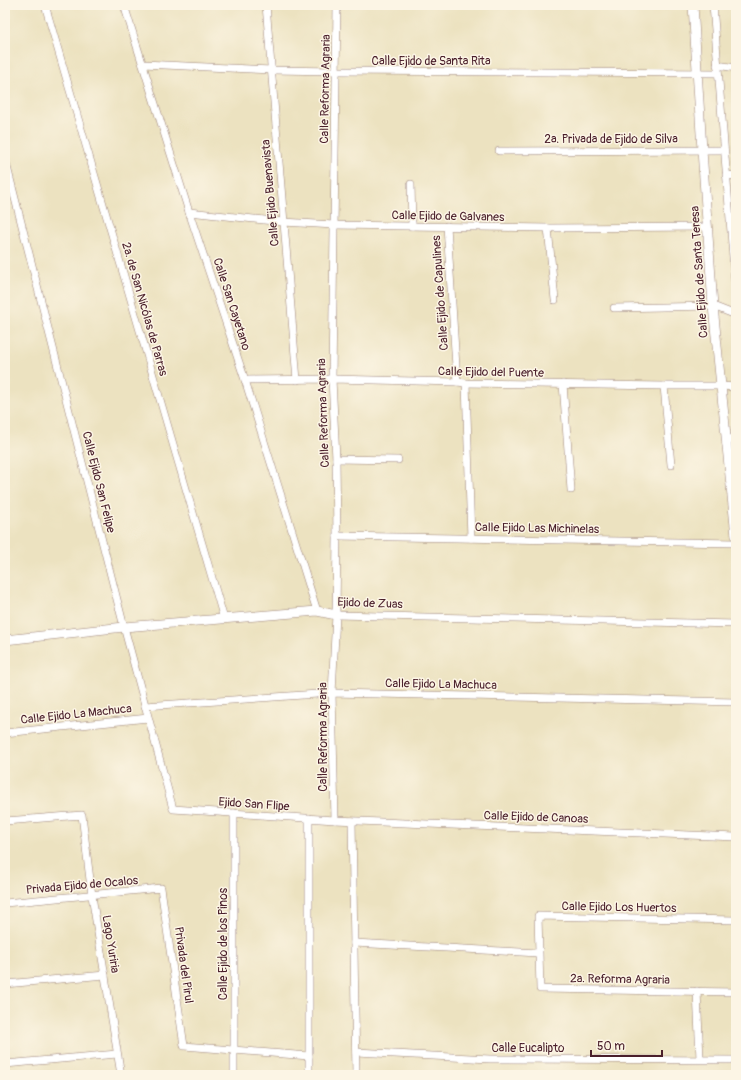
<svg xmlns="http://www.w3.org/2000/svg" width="741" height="1080" font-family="Pangolin,sans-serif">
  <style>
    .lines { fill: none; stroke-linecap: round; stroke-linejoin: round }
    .minor-casing { stroke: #9b8076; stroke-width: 8 }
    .tertiary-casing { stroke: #9b8076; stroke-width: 10 }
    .minor { stroke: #fff; stroke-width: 7 }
    .tertiary { stroke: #fff; stroke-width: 9 }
    .labels { text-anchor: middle; stroke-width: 3; stroke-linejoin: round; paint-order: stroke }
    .street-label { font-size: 12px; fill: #4a1f2b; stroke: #fcf5e5 }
  </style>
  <rect width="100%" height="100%" fill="#fcf5e5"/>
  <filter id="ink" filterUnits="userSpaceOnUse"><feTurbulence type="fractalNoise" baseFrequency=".025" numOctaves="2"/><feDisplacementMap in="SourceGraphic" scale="8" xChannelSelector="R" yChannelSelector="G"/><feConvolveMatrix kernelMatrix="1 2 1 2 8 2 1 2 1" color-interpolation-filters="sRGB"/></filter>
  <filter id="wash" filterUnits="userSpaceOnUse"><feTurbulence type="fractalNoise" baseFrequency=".012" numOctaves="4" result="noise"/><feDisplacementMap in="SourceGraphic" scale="16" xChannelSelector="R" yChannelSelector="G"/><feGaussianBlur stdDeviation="0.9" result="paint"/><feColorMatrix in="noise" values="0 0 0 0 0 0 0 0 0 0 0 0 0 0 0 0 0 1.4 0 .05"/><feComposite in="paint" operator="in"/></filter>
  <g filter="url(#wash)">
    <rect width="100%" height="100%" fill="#ece2c0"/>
  </g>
  <g filter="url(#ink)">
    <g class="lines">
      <defs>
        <g id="minor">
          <polyline points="45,5 224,619"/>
          <polyline points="124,5 189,212 245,380 317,611"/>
          <polyline points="266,5 297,380"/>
          <polyline points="713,5 736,295"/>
          <polyline points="143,64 272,70 337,71 718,73"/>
          <polyline points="717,65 736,68"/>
          <polyline points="499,151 724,150"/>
          <polyline points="5,159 124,627 173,809 335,820 736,837"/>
          <polyline points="726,175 736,176"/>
          <polyline points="411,184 412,226"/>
          <polyline points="189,212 283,222 334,225 548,228 708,227"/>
          <polyline points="447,226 457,382"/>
          <polyline points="548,228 555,300"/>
          <polyline points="614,308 713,306 736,315"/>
          <polyline points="245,380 332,379 457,382 466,383 664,386 721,386 736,387"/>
          <polyline points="466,383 471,538"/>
          <polyline points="563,384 571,490"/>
          <polyline points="664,386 671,465"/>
          <polyline points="726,444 736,435"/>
          <polyline points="336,459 398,460"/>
          <polyline points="337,536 736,543"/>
          <polyline points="336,615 736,624"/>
          <polyline points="145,706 332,693 736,702"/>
          <polyline points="5,733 148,718"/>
          <polyline points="309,818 309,1075"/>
          <polyline points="335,820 332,693 336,615 337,536 336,459 332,379 337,5"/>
          <polyline points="5,821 82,815 92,896 121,1075"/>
          <polyline points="352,821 356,1075"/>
          <polyline points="5,903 161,888 184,1046 309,1056"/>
          <polyline points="736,920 538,916 540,989 736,992"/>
          <polyline points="354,943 538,953"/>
          <polyline points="5,984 105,975"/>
          <polyline points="697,991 700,1059"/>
          <polyline points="356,1052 490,1059 736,1060"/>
          <polyline points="5,1064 117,1054"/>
          <polyline points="234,1075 234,813"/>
        </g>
        <g id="tertiary">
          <polyline points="693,5 702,150 713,306 736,536"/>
          <polyline points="5,640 124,627 317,611 336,615"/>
        </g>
      </defs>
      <!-- minor casing -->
      <use href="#minor" class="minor-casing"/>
      <!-- tertiary casing -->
      <use href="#tertiary" class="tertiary-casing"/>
      <!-- minor -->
      <use href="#minor" class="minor"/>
      <!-- tertiary -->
      <use href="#tertiary" class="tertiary"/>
    </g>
  </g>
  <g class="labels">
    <!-- street labels -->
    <g class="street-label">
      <text x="431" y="65">Calle Ejido de Santa Rita</text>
      <text transform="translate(325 89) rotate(-89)" y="4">Calle Reforma Agraria</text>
      <text x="611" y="143">2a. Privada de Ejido de Silva</text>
      <text transform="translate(270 193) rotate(-95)" y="4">Calle Ejido Buenavista</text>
      <text transform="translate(448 216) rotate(1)" y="4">Calle Ejido de Galvanes</text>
      <text transform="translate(699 272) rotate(-94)" y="4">Calle Ejido de Santa Teresa</text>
      <text transform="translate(440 293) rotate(-94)" y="4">Calle Ejido de Capulines</text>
      <text transform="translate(232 304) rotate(72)" y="4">Calle San Cayetano</text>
      <text transform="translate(145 309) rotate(74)" y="4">2a. de San Nicólas de Parras</text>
      <text transform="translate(491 372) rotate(1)" y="4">Calle Ejido del Puente</text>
      <text transform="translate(323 413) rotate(-92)" y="4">Calle Reforma Agraria</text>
      <text transform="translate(99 482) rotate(76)" y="4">Calle Ejido San Felipe</text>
      <text transform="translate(537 528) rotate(1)" y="4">Calle Ejido Las Michinelas</text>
      <text transform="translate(370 603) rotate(2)" y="4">Ejido de Zuas</text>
      <text transform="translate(441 684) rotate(1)" y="4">Calle Ejido La Machuca</text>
      <text transform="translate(76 714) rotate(-6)" y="4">Calle Ejido La Machuca</text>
      <text transform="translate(323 737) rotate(-90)" y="4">Calle Reforma Agraria</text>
      <text transform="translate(254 804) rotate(4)" y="4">Ejido San Flipe</text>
      <text transform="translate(536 817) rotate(2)" y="4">Calle Ejido de Canoas</text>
      <text transform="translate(82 885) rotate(-5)" y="4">Privada Ejido de Ocalos</text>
      <text transform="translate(619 907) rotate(1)" y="4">Calle Ejido Los Huertos</text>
      <text transform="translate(111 944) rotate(81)" y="4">Lago Yuriria</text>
      <text transform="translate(223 944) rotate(-90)" y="4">Calle Ejido de los Pinos</text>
      <text transform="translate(184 965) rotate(82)" y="4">Privada del Pirul</text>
      <text transform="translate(620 979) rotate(1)" y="4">2a. Reforma Agraria</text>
      <text x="528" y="1052">Calle Eucalipto</text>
    </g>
  </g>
  <!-- margin -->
  <rect width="741" height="1080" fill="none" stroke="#fcf5e5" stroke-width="20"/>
  <!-- scale -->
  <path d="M591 1050v6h71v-6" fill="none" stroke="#4a1f2b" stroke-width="2"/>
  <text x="597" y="1050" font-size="12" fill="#4a1f2b" stroke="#fcf5e5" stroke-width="3" paint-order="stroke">50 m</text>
</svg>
